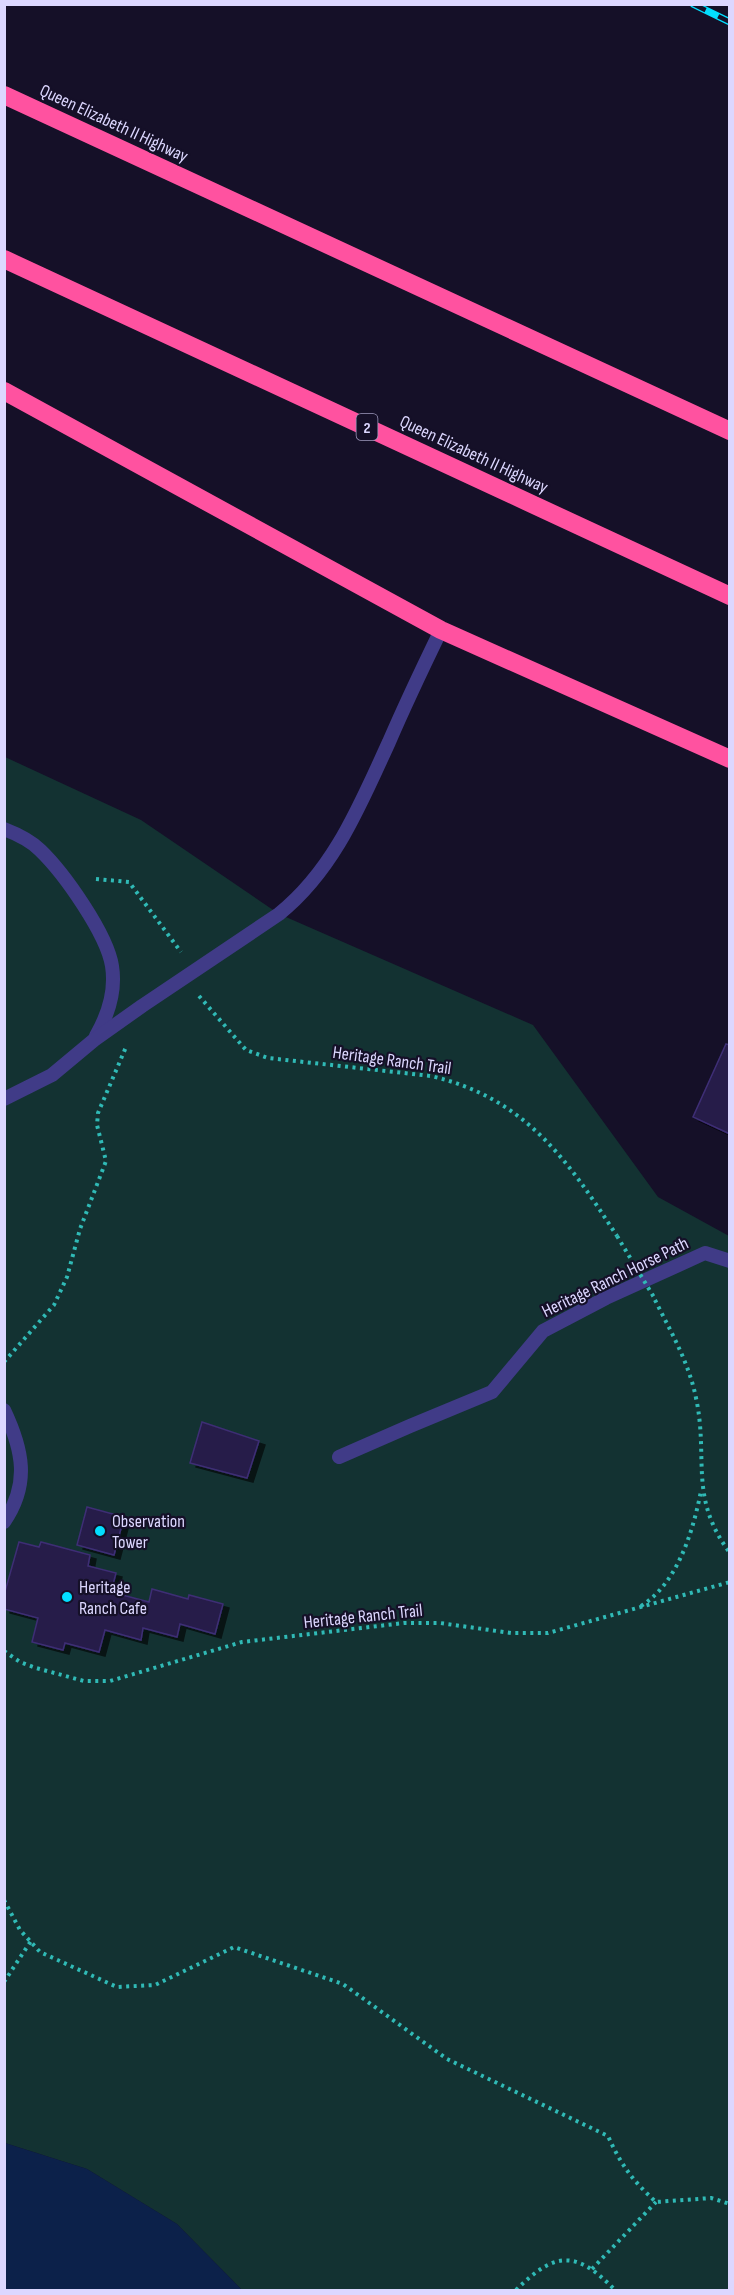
<svg xmlns="http://www.w3.org/2000/svg" width="734" height="2295" font-family="'Sofia Sans Condensed',sans-serif">
  <style>
    .green { fill: #133232 }
    .water { fill: #0c214a }
    .building { fill: #261c49; stroke: #3e2e75; stroke-width: 1.5; filter: url(#shadow) }
    .lines { fill: none; stroke-linecap: round; stroke-linejoin: round }
    .path { stroke: #30bab6; stroke-width: 4; stroke-dasharray: 3 4.5; stroke-linecap: butt }
    .lane { stroke: #403b87; stroke-width: 14 }
    .highway { stroke: #ff52a0; stroke-width: 18 }
    .rail-casing { stroke: #03deff; stroke-width: 7 }
    .rail { stroke: #151028; stroke-width: 4.5; stroke-dasharray: 14; stroke-linecap: butt }
    .path-bridge { stroke: #30bab6; stroke-width: 4; stroke-dasharray: 3 4.5; stroke-linecap: butt }
    .poi-dot { fill: #03deff; stroke: #151028; stroke-width: 2 }
    .labels { text-anchor: middle; stroke-width: 4.5; stroke-linejoin: round; paint-order: stroke }
    .shield { fill: #151028; stroke: #a09bbe; stroke-width: 1.5 }
    .shield-label { font-size: 16px; font-weight: bold; fill: #dcd7ff }
    .street-label { font-size: 18px; fill: #dcd7ff; stroke: #151028 }
    .poi-label { font-size: 18px; fill: #dcd7ff; stroke: #151028; text-anchor: start }
  </style>
  <defs>
    <filter id="shadow"><feDropShadow dx="6" dy="4" stdDeviation="0" flood-color="#0009"/></filter>
  </defs>
  <rect width="100%" height="100%" fill="#151028"/>
  <!-- green -->
  <polygon class="green" points="5,757 141,820 279,914 533,1025 658,1197 729,1236 729,2290 242,2290 177,2224 87,2169 5,2143"/>
  <!-- water -->
  <polygon class="water" points="5,2143 87,2169 177,2224 242,2290 5,2290"/>
  <!-- building -->
  <g class="building">
    <polygon points="726,1044 730,1045 730,1134 693,1117"/>
    <polygon points="202,1422 259,1441 247,1478 190,1463"/>
    <polygon points="87,1507 124,1517 114,1555 77,1545"/>
    <polygon points="19,1542 39,1547 41,1542 90,1555 88,1566 116,1573 111,1592 149,1602 152,1589 188,1599 189,1595 223,1604 215,1634 180,1624 177,1637 143,1628 141,1640 105,1630 99,1652 65,1643 63,1650 32,1642 38,1618 4,1609 4,1595"/>
  </g>
  <g class="lines">
    <!-- path -->
    <g class="path">
      <polyline points="96,879 129,882 181,952"/>
      <path d="M199,996L246,1050L268,1058L431,1076C525,1098 567,1159 617,1236"/>
      <path d="M655,1300C671,1332 689,1363 696,1398C709,1458 688,1497 730,1553"/>
      <polyline points="4,1362 54,1305 67,1277 80,1229 106,1161 97,1125 98,1113 126,1047"/>
      <path d="M641,1606C678,1583 693,1531 701,1491"/>
      <polyline points="4,1651 20,1662 36,1668 84,1681 110,1681 242,1642 404,1623 440,1623 511,1633 548,1633 730,1582"/>
      <path d="M4,1900L20,1930L40,1952L117,1987L155,1985L234,1947L343,1984L447,2059L608,2136C621,2165 633,2181 656,2202L711,2198L730,2204"/>
      <polyline points="4,1982 31,1941"/>
      <polyline points="592,2269 656,2202"/>
      <path d="M516,2290C556,2250 577,2251 615,2290"/>
    </g>
    <!-- lane -->
    <g class="lane">
      <path d="M4,829C17,834 31,841 40,850C64,873 107,934 112,966C116,991 108,1015 96,1036"/>
      <path d="M4,1099L52,1075L94,1040L142,1006L279,914C334,870 360,805 389,742C405,705 423,667 441,630"/>
      <path d="M4,1410C23,1450 30,1484 4,1522"/>
      <polyline points="339,1457 410,1426 492,1392 543,1331 606,1298 705,1253 730,1261"/>
    </g>
    <!-- highway -->
    <g class="highway">
      <polyline points="4,95 730,431"/>
      <polyline points="4,259 730,596"/>
      <polyline points="4,391 441,630 730,759"/>
    </g>
    <defs>
      <polyline id="rail" points="693,4 730,22"/>
    </defs>
    <!-- rail casing -->
    <use href="#rail" class="rail-casing"/>
    <!-- rail -->
    <use href="#rail" class="rail"/>
    <!-- path-bridge -->
    <polyline class="path-bridge" points="617,1236 655,1299"/>
  </g>
  <!-- markers -->
  <g class="poi-dot">
    <circle cx="100" cy="1531" r="6"/>
    <circle cx="67" cy="1597" r="6"/>
  </g>
  <g class="labels">
    <!-- shield labels -->
    <rect class="shield" x="356.5" y="414" width="21" height="26" rx="4.5"/>
    <g class="shield-label">
      <text x="367" y="433">2</text>
    </g>
    <!-- street labels -->
    <g class="street-label">
      <text transform="translate(114 123) rotate(25)" y="6">Queen Elizabeth II Highway</text>
      <text transform="translate(474 454) rotate(25)" y="6">Queen Elizabeth II Highway</text>
      <text transform="translate(392 1060) rotate(8)" y="6">Heritage Ranch Trail</text>
      <text transform="translate(615 1277) rotate(-26)" y="6">Heritage Ranch Horse Path</text>
      <text transform="translate(363 1616) rotate(-6)" y="6">Heritage Ranch Trail</text>
    </g>
    <!-- poi labels -->
    <g class="poi-label">
      <text x="112" y="1527">Observation<tspan x="112" dy="21">Tower</tspan></text>
      <text x="79" y="1593">Heritage<tspan x="79" dy="21">Ranch Cafe</tspan></text>
    </g>
  </g>
  <!-- border -->
  <rect width="734" height="2295" fill="none" stroke="#dcd7ff" stroke-width="12"/>
</svg>
